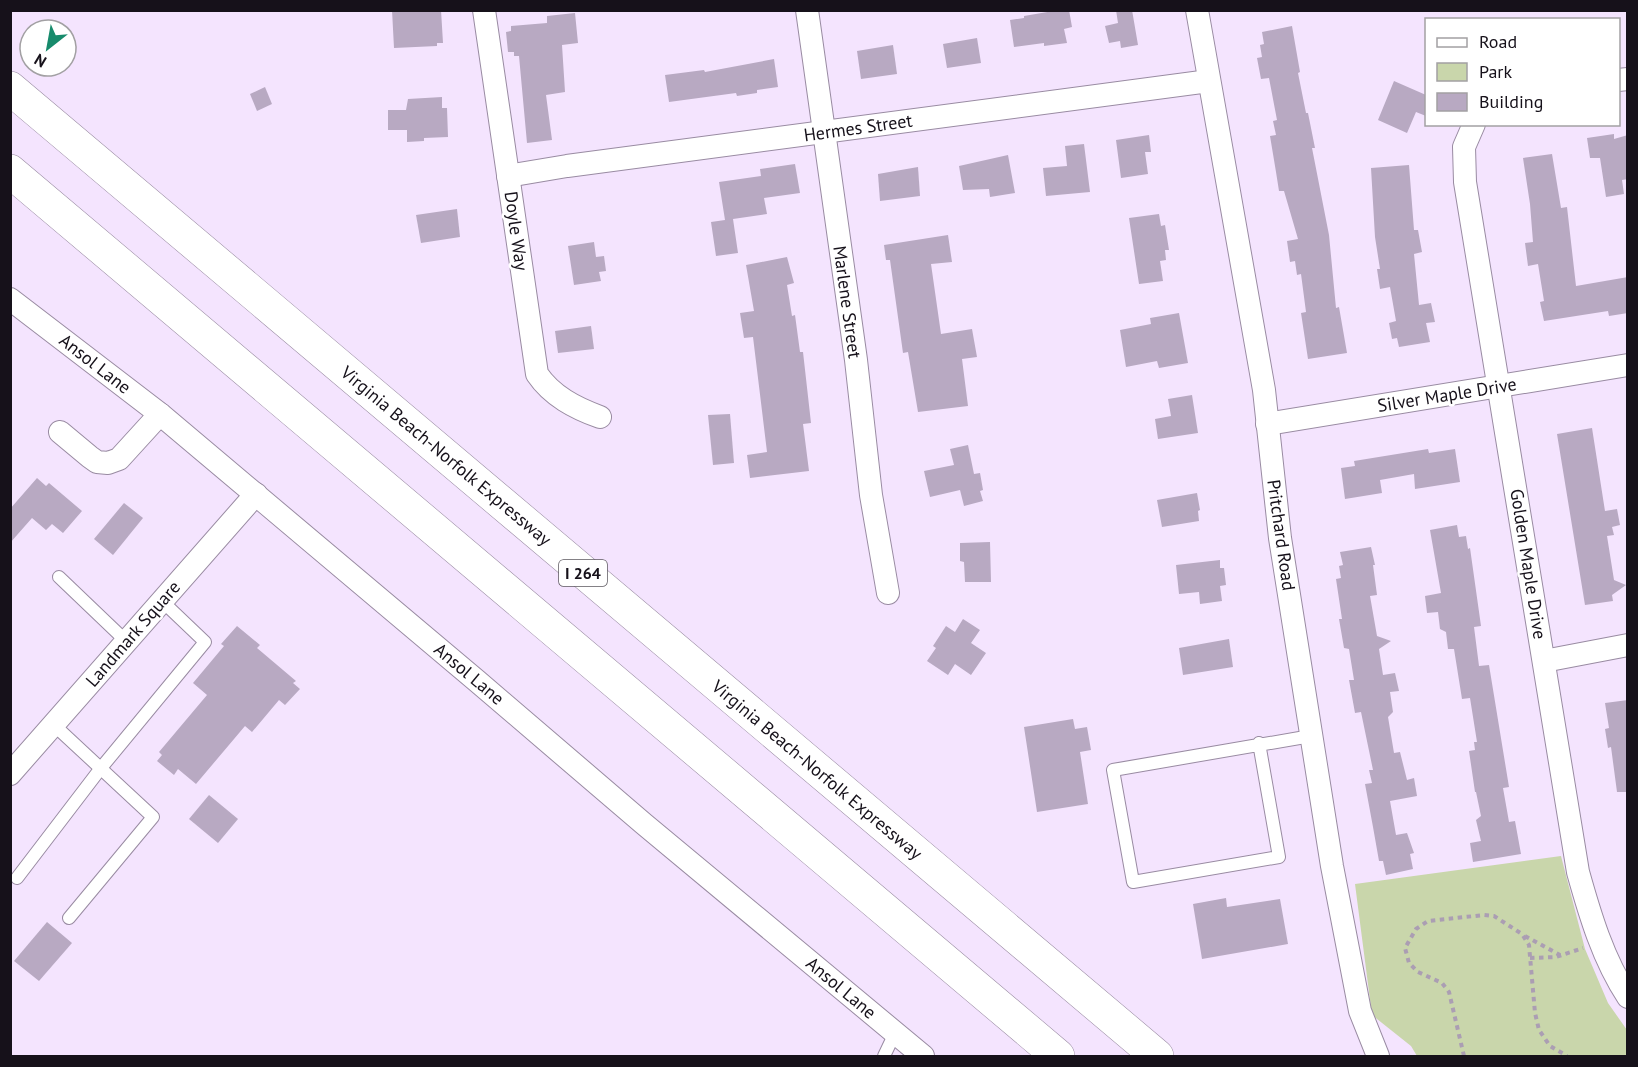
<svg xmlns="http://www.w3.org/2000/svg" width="1638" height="1067" font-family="'PT Sans',sans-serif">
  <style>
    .green { fill: #c9d6ab }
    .building { fill: #b8a9c2 }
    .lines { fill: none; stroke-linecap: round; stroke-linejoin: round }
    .lane-casing { stroke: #998ba2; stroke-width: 14 }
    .street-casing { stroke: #998ba2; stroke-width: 24 }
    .highway-casing { stroke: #998ba2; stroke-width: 34 }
    .path { stroke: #ab9eb3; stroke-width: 4; stroke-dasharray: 4.5 4.5; stroke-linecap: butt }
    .lane { stroke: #fff; stroke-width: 12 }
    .street { stroke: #fff; stroke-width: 22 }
    .highway { stroke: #fff; stroke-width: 33 }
    .labels { text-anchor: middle; stroke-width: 5; stroke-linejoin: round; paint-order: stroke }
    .shield { fill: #fff; stroke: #5c585f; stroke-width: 1.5 }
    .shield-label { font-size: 16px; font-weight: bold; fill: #16111a }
    .street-label { font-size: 18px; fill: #16111a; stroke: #fff }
  </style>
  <rect width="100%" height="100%" fill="#f4e4fe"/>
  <!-- green -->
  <polygon class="green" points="1561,856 1585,949 1608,1003 1627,1030 1627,1056 1417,1056 1411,1046 1372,1015 1355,884"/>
  <!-- building -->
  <g class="building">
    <polygon points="392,10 441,10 443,43 437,43 437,46 394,48"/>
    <polygon points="1059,10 1069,10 1072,27 1064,29 1067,43 1044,46 1044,43 1014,47 1010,20 1024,18 1024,16"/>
    <polygon points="1116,10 1132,10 1138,45 1121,48 1120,41 1109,43 1105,26 1118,23"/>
    <polygon points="575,13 578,43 562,45 565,92 546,95 552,140 527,143 519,56 514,56 514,52 508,52 506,32 511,31 511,26 547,23 547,16"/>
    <polygon points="1292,26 1300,72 1298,73 1306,113 1308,113 1315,148 1312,148 1329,235 1336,308 1339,307 1347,353 1308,359 1301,313 1306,312 1301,274 1297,275 1295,261 1290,262 1287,241 1298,239 1284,191 1279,191 1276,172 1270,136 1276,135 1273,121 1277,120 1269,78 1261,79 1257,58 1262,57 1260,45 1264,44 1262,32"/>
    <polygon points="977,38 981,63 947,68 943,44"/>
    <polygon points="893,45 897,74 861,79 857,51"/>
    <polygon points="774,59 778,87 757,90 757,93 737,96 736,93 669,102 665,75 704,70 705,72"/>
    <polygon points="1394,81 1426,95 1426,116 1416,112 1407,133 1378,120"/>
    <polygon points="265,87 272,104 257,111 250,94"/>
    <polygon points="442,97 442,108 447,108 448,137 424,138 424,141 407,142 407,130 388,130 388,110 406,110 408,99"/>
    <polygon points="1614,134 1614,139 1628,135 1628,179 1622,180 1624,194 1606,197 1600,158 1590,158 1587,138"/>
    <polygon points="1149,135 1151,152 1145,152 1148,174 1121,178 1116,140"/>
    <polygon points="1084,144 1090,192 1046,196 1043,168 1067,166 1065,146"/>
    <polygon points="1552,154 1561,208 1567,207 1576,286 1628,277 1628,313 1609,316 1608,311 1544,321 1540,302 1544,301 1538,264 1528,266 1525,243 1533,242 1530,204 1523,158"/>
    <polygon points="1008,155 1015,193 990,197 989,189 963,190 959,166"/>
    <polygon points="795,164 800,193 764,198 767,214 733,219 738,253 716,256 711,222 725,220 719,182 761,176 760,169"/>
    <polygon points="1409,165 1414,230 1418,230 1422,252 1414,254 1419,305 1431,303 1435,322 1426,323 1430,342 1399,347 1397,338 1392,339 1389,323 1396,321 1390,287 1380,289 1377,269 1380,269 1375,237 1371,168"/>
    <polygon points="918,167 920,196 880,201 878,174"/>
    <polygon points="457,209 460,237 421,243 416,215"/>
    <polygon points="1159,214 1161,226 1165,225 1169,250 1165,250 1166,260 1160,261 1163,281 1139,284 1129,218"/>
    <polygon points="948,235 952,262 931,264 941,334 972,329 977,357 962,359 968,406 918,412 908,352 903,353 890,260 886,260 884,245"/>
    <polygon points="594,242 596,257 604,256 606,271 599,272 601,281 574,285 568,246"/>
    <polygon points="787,257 794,283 787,285 792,316 795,315 800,352 803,352 811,423 803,424 809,471 750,478 747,455 767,452 753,337 744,338 740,313 754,311 746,265"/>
    <polygon points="1179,313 1188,363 1159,368 1157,361 1126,367 1120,330 1151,324 1150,318"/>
    <polygon points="591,326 594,349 558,353 555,331"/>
    <polygon points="1192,395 1198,433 1158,439 1155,419 1171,416 1168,399"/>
    <polygon points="730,414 734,463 713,465 708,415"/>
    <polygon points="1592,428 1605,511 1617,509 1620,525 1612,527 1614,535 1607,536 1614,580 1626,585 1612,595 1613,601 1585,605 1557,434"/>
    <polygon points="968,445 974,474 980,473 983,490 980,491 983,501 964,506 960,490 930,497 924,471 954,465 950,449"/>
    <polygon points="1428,449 1429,453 1455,449 1460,482 1415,489 1414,474 1380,480 1382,493 1345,499 1341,468 1355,466 1354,461"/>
    <polygon points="37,478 46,486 49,483 82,511 63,533 52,524 46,530 32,518 10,543 10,509"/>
    <polygon points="1197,493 1200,510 1198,511 1199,521 1162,527 1157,500"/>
    <polygon points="124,503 143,518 113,555 94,539"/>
    <polygon points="1457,525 1459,537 1466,536 1468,549 1470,548 1481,626 1474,627 1479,666 1489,665 1509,787 1503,788 1509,822 1515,821 1521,854 1473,862 1470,843 1481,841 1476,820 1481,816 1476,792 1475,792 1469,751 1475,750 1474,742 1477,742 1470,698 1462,699 1454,649 1448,649 1446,632 1440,629 1438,612 1427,613 1425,596 1441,593 1430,530"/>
    <polygon points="990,542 991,582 965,582 964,562 960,561 960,543"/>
    <polygon points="1371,547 1375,565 1373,565 1377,595 1370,596 1377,636 1391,641 1379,649 1383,675 1395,673 1399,691 1390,692 1393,712 1388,717 1394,753 1400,752 1407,780 1414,778 1417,796 1390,801 1396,835 1407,833 1414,853 1410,854 1413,869 1386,875 1383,861 1379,861 1373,827 1365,784 1372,783 1369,770 1373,770 1361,712 1355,713 1349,680 1354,680 1349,649 1344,648 1339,619 1342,619 1336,579 1341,578 1339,566 1343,565 1340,552"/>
    <polygon points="1220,560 1220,568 1224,568 1226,585 1220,586 1222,601 1200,604 1199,592 1179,594 1176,565"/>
    <polygon points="963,619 980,630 971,643 986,653 971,675 955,664 948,675 927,661 936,648 933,646 946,626 955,632"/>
    <polygon points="237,626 260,645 257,648 296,681 293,683 300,689 285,705 279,700 252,732 245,726 196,784 178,769 174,775 157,761 162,755 159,752 207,695 193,683 224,646 221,644"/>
    <polygon points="1229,639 1233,667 1183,675 1179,648"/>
    <polygon points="1628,700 1628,792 1617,792 1611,747 1608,748 1605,729 1609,728 1605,703"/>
    <polygon points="1073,719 1075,729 1087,727 1091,750 1080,752 1088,804 1037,812 1024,727"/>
    <polygon points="209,795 238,819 218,843 189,819"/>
    <polygon points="1226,898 1227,907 1280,899 1288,944 1202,959 1193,904"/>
    <polygon points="47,922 72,943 39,981 14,961"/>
  </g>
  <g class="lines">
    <defs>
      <g id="lane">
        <polyline points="59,577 127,642"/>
        <polyline points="54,725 153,817 69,918"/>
        <polyline points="1259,743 1279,857 1133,882 1113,770 1311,736"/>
        <polyline points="17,878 101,768 205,642 162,601"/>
        <polyline points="884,1056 895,1033"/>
      </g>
      <g id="street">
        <path d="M484,10L537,374C552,396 575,408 600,417"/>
        <polyline points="807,10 856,360 871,495 888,593"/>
        <polyline points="1197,10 1264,390 1280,538 1332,866 1360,1011 1378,1056"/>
        <polyline points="1618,80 1628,79"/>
        <path d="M1474,124L1464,147L1465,182L1578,872C1590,915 1603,959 1628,997"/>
        <polyline points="508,176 567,166 1209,81"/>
        <polyline points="10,299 160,414 477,681 644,824 923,1056"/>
        <polyline points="1267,424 1628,365"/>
        <polyline points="60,432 90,457 97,462 108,463 119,459 160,414"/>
        <polyline points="1544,661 1628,645"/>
        <polyline points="10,774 256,494"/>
      </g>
      <g id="highway">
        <polyline points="10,88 1157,1056"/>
        <polyline points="10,171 1058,1056"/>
      </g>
    </defs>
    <!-- lane casing -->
    <use href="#lane" class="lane-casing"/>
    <!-- street casing -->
    <use href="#street" class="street-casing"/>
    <!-- highway casing -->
    <use href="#highway" class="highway-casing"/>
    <!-- path -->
    <g class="path">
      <polyline points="1525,936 1560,955"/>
      <polyline points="1530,958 1556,957 1583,948"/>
      <polyline points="1464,1056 1449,992 1442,983 1418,972 1409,963 1405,948 1416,929 1428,921 1484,915 1494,916 1522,934 1529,945 1535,1013 1539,1030 1550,1046 1567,1056"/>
    </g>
    <!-- lane -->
    <use href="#lane" class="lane"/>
    <!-- street -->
    <use href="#street" class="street"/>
    <!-- highway -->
    <use href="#highway" class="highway"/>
  </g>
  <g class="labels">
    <!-- shield labels -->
    <rect class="shield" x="559" y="560" width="48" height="26" rx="4.5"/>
    <g class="shield-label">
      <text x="583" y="579">I 264</text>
    </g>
    <!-- street labels -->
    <g class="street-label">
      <text transform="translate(858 128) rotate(-8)" y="6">Hermes Street</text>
      <text transform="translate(516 231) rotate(82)" y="6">Doyle Way</text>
      <text transform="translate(847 302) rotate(82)" y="6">Marlene Street</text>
      <text transform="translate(95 364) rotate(38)" y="6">Ansol Lane</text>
      <text transform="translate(1447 395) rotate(-9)" y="6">Silver Maple Drive</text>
      <text transform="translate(446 456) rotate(40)" y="6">Virginia Beach-Norfolk Expressway</text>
      <text transform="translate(1281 535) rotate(82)" y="6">Pritchard Road</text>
      <text transform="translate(1528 564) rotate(81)" y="6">Golden Maple Drive</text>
      <text transform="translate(133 634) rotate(-49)" y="6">Landmark Square</text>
      <text transform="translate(469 674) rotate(40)" y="6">Ansol Lane</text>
      <text transform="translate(817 770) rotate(40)" y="6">Virginia Beach-Norfolk Expressway</text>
      <text transform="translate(841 988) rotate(40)" y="6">Ansol Lane</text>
    </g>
  </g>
  <!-- border -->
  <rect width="1638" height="1067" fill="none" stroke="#16111a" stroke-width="24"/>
  <!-- legend -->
  <rect x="1425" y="18" width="195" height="108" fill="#ffffff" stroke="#a2a0a3" stroke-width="1.5"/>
  <rect x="1437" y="38" width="30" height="9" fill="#ffffff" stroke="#a2a0a3" stroke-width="1.5"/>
  <text x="1479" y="48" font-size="18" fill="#16111a">Road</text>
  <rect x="1437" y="63" width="30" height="18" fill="#c9d6ab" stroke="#a2a0a3" stroke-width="1.5"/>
  <text x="1479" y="78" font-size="18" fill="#16111a">Park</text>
  <rect x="1437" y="93" width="30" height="18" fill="#b8a9c2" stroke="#a2a0a3" stroke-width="1.5"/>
  <text x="1479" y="108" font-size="18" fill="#16111a">Building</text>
  <!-- north arrow -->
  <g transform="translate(48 48) rotate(211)"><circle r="28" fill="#ffffff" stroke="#a2a0a3" stroke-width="1.5"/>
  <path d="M0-4.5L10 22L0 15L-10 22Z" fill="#178b6c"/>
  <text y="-9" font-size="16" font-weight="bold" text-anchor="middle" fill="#16111a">N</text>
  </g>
</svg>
